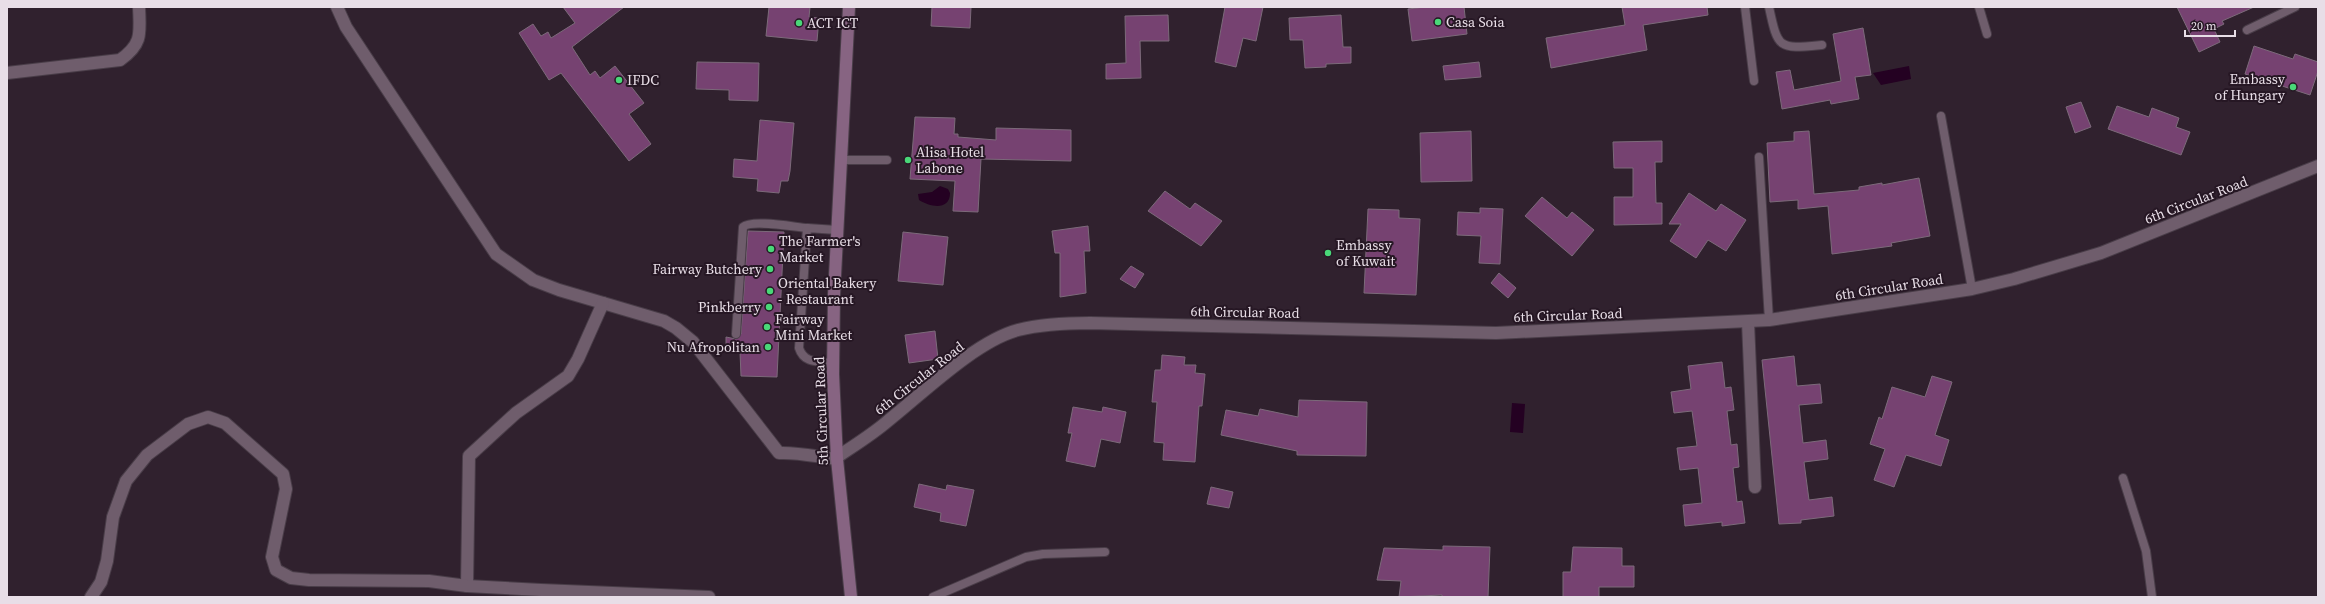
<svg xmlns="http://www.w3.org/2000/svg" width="2325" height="604" font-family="'Source Serif 4',serif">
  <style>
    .water { fill: #240122 }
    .building { fill: #764271; stroke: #7c6a7a }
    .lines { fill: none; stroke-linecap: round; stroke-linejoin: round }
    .lane-casing { stroke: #493d48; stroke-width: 10 }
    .street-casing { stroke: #493d48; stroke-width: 14 }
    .secondary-casing { stroke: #493d48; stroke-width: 14 }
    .lane { stroke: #6f5d6c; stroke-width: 8 }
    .street { stroke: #6f5d6c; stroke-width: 12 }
    .secondary { stroke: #876482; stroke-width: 12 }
    .poi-dot { fill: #49d778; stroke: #261724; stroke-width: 1.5 }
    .labels { text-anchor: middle; stroke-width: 4; stroke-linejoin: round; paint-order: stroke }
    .poi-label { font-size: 14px; fill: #e8dee7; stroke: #261724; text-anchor: start }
    .street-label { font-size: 14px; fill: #e8dee7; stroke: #261724 }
  </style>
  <rect width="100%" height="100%" fill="#30212e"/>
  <!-- water -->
  <g class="water">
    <polygon points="1909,66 1911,79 1881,85 1873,73"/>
    <path d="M940,186L948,189L950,193C950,211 930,207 919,200L918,194L932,192Z"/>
    <polygon points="1512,403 1525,404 1523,433 1510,432"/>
  </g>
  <!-- building -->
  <g class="building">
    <polygon points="563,7 624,7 572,47 590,75 595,71 600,78 615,66 644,103 629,114 651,144 629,161 561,73 549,80 519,33 533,24 541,36 548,32 551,38 575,23"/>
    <polygon points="769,7 810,7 809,17 819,18 817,41 766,36"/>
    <polygon points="932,7 971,7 970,28 931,26"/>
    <polygon points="1225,7 1263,7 1256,41 1243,38 1236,67 1215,62"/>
    <polygon points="1425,7 1464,7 1467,34 1412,41 1408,9"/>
    <polygon points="1622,7 1707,7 1708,15 1643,25 1647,50 1551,68 1546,38 1625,25"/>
    <polygon points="2177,7 2254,7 2222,21 2224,24 2214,29 2220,42 2199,52"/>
    <polygon points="1168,15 1169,41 1140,41 1141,78 1106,79 1106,64 1126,63 1125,16"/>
    <polygon points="1341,15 1343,47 1351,47 1351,63 1326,64 1326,67 1305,68 1303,40 1290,40 1289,18"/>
    <polygon points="1863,28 1871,75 1855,77 1859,99 1831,104 1830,100 1782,109 1776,72 1790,70 1794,90 1841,81 1833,34"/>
    <polygon points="2254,46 2293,59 2295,54 2318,62 2318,71 2310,95 2245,74"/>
    <polygon points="697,62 759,63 758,101 729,100 729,90 696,89"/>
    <polygon points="1479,62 1481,77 1445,80 1443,66"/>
    <polygon points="2081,102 2091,127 2075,133 2066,107"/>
    <polygon points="2117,106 2149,117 2152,108 2179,118 2176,127 2190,132 2181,155 2108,129"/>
    <polygon points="915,117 955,118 954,134 958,134 958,137 996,140 996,128 1071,130 1071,161 981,159 978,212 953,211 955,181 910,179"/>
    <polygon points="760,120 794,123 790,171 788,181 781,181 779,193 757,191 758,179 733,177 734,159 757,161"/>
    <polygon points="1471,131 1472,181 1421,182 1420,133"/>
    <polygon points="1809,131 1814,194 1859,190 1859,187 1882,183 1882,185 1919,178 1930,236 1891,243 1892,246 1832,254 1828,206 1798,209 1798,200 1770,202 1767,143 1794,141 1794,132"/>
    <polygon points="1662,141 1662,162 1655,162 1656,203 1662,203 1662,224 1614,225 1614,197 1633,197 1633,168 1614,168 1613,142"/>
    <polygon points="1165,191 1190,209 1195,203 1222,221 1201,246 1148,211"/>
    <polygon points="1689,193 1716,211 1721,204 1746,220 1726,251 1708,240 1696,258 1670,241 1681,224 1669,224"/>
    <polygon points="1542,197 1567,218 1572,212 1594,230 1572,256 1525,216"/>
    <polygon points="1480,208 1503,209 1500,264 1479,263 1481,236 1457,235 1458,212 1480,213"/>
    <polygon points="1368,209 1399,210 1399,218 1420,219 1416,295 1364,293"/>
    <polygon points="1088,226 1090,251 1084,251 1086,293 1060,297 1060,253 1055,253 1052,231"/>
    <polygon points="748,231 784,232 777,377 741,376 740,352 726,351 726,337 736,339 741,334"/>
    <polygon points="903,232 948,237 943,285 898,281"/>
    <polygon points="1131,266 1144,274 1135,288 1120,279"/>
    <polygon points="1499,273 1516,288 1508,298 1491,283"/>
    <polygon points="935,331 938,359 909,363 905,335"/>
    <polygon points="1162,355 1185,357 1184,365 1196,365 1195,373 1205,374 1202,406 1199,406 1195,462 1163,460 1164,443 1154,442 1157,402 1152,402 1155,370 1161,370"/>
    <polygon points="1794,356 1797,386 1820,384 1822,403 1799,405 1803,443 1826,440 1828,459 1804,462 1809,500 1832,497 1834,516 1801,520 1801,523 1779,524 1762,360"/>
    <polygon points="1722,362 1725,388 1731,387 1734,410 1727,411 1731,445 1737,444 1739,467 1733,468 1737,502 1742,501 1745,523 1722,526 1722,522 1685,526 1683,505 1702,503 1698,468 1680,470 1677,448 1697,446 1692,411 1674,413 1671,392 1691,389 1688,366"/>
    <polygon points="1932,376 1952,382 1935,435 1949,440 1941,466 1906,455 1894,487 1874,480 1885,449 1870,444 1879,417 1882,419 1892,387 1925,397"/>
    <polygon points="1299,400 1367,402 1366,456 1297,455 1297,451 1221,435 1226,410 1258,416 1260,409 1298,417"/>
    <polygon points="1073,407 1102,412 1103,407 1126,412 1120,443 1101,439 1095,467 1066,461 1072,433 1068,433"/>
    <polygon points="919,484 946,490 947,485 974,490 966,526 940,521 941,513 914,507"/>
    <polygon points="1211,487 1233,492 1229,508 1207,504"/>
    <polygon points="1443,546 1490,547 1488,597 1442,597 1442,595 1399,597 1401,581 1377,580 1384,548 1443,550"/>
    <polygon points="1573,547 1622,548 1622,566 1634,566 1634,587 1599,587 1599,597 1563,597 1563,572 1571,572"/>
  </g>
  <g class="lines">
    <defs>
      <g id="lane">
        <polyline points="1745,7 1754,81"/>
        <path d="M1769,7C1778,50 1779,49 1822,45"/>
        <polyline points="1979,7 1987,34"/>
        <polyline points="2247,30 2295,7"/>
        <polyline points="1941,116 1972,289"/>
        <polyline points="1759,157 1769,320"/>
        <polyline points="840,160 887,160"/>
        <path d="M736,334L743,227C752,219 794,227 807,228"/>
        <path d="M833,363C819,361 804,364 799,348L807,228L837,230"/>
        <polyline points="2123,478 2146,551 2152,597"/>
        <polyline points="933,597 1026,557 1043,554 1105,552"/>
      </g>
      <g id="street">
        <path d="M337,7L346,27L496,254L533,280L559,290L664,321L676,328L693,342L779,453C798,452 818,457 837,459"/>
        <path d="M7,73L120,60C143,44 140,33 139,7"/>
        <polyline points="1748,322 1755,487"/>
        <path d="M837,457C855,445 873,434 889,420C923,393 976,341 1018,330C1042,324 1066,323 1090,323L1496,333L1769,320L1972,289L2014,279L2101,253L2318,166"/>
        <polyline points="467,586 469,456 516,413 568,376 578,359 603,303"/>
        <polyline points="91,597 101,582 107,561 113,517 126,481 147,455 188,424 208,417 225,423 283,474 286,489 272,557 276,570 291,578 309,580 429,581 467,586 541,590 709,597"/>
      </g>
      <polyline id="secondary" points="849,7 834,295 833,374 837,459 851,597"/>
    </defs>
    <!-- lane casing -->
    <use href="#lane" class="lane-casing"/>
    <!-- street casing -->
    <use href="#street" class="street-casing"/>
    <!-- secondary casing -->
    <use href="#secondary" class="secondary-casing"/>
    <!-- lane -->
    <use href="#lane" class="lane"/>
    <!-- street -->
    <use href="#street" class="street"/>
    <!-- secondary -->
    <use href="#secondary" class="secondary"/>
  </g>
  <!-- markers -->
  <g class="poi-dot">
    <circle cx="1438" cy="22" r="4"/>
    <circle cx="799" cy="23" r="4"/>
    <circle cx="619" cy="80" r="4"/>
    <circle cx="2293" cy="87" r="4"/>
    <circle cx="908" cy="160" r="4"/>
    <circle cx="771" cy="249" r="4"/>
    <circle cx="1328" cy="253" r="4"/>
    <circle cx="770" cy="269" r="4"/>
    <circle cx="770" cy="291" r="4"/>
    <circle cx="769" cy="307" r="4"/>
    <circle cx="767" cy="327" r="4"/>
    <circle cx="768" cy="347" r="4"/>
  </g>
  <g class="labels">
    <!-- poi labels -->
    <g class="poi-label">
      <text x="1446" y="27">Casa Soia</text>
      <text x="807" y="28">ACT ICT</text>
      <text x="2285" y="84" text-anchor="end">Embassy<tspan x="2285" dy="16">of Hungary</tspan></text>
      <text x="627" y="85">IFDC</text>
      <text x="916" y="157">Alisa Hotel<tspan x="916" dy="16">Labone</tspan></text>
      <text x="779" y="246">The Farmer's<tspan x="779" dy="16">Market</tspan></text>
      <text x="1336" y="250">Embassy<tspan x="1336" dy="16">of Kuwait</tspan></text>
      <text x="762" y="274" text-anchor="end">Fairway Butchery</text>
      <text x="778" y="288">Oriental Bakery<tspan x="778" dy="16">- Restaurant</tspan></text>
      <text x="761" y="312" text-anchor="end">Pinkberry</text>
      <text x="775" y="324">Fairway<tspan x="775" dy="16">Mini Market</tspan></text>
      <text x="760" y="352" text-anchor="end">Nu Afropolitan</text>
    </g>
    <!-- street labels -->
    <g class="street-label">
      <text transform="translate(2196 200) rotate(-21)" y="5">6th Circular Road</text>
      <text transform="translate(1889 287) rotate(-9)" y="5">6th Circular Road</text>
      <text transform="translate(1245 312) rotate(1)" y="5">6th Circular Road</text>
      <text transform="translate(1568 315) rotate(-2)" y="5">6th Circular Road</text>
      <text transform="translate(919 378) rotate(-38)" y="5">6th Circular Road</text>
      <text transform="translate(821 411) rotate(-92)" y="5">5th Circular Road</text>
    </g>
  </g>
  <!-- border -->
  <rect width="2325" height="604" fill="none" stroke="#e8dee7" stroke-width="16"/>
  <!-- scale -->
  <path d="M2185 30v6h50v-6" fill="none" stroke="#e8dee7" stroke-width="2"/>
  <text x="2191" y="30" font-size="12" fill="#e8dee7" stroke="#261724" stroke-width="3" paint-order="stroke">20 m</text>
</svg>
